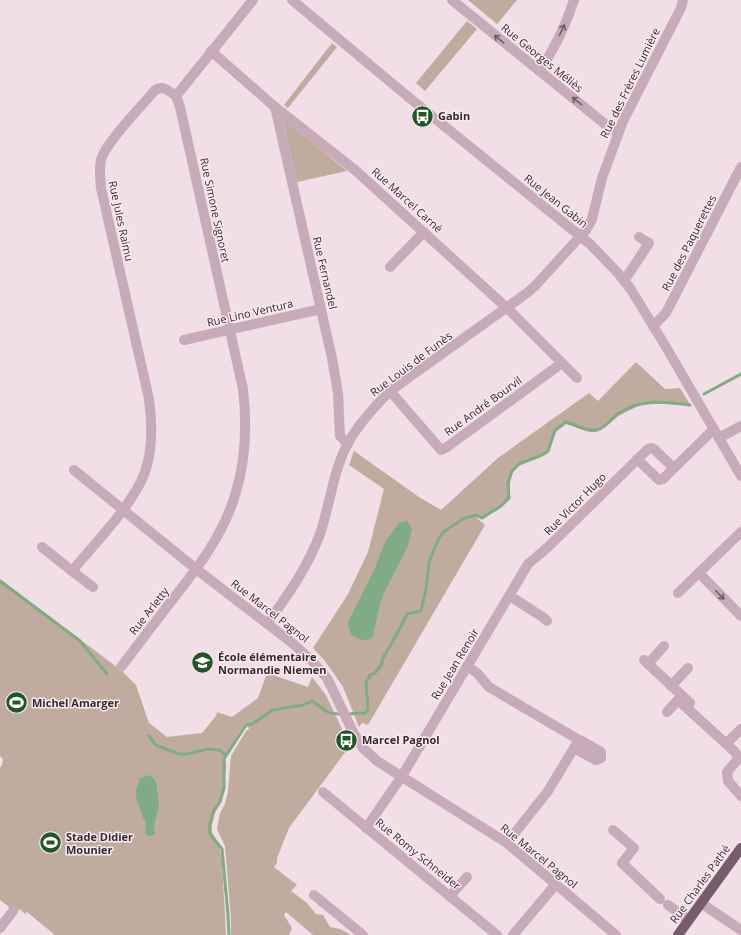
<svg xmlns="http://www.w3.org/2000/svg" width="741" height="935" font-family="'Open Sans',sans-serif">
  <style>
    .green { fill: #bfac9f }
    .water { fill: #7fac84 }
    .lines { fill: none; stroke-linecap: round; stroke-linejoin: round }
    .stream { stroke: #7fac84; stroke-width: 3 }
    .minor { stroke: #c8abb9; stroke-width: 10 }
    .major { stroke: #775c6c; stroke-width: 10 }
    .oneway { stroke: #705e67 }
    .labels { text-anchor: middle; stroke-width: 3; stroke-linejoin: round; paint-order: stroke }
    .street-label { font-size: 11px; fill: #362a31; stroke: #f9eaf0 }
    .poi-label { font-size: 11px; font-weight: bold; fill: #362a31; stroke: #f9eaf0; text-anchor: start }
  </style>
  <rect width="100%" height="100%" fill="#f1dee6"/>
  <!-- green -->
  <g class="green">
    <polygon points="468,0 517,0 497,24"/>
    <polygon points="467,21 477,29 425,91 416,83"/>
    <polygon points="332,43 337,47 288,108 284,105"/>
    <polygon points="283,119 347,171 297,182"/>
    <polygon points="636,362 665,389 680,388 691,406 665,404 642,404 618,416 601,430 596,432 590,432 566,424 556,432 549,452 545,455 519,465 513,472 510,483 510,499 500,508 482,518 476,517 485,525 368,725 362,723 359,727 343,687 325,661 313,648 348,594 368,552 384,489 349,465 354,451 419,497 441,510 498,458 589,393 598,401"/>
    <polygon points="0,579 122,671 136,685 149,723 167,737 202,733 216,716 217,712 232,717 258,698 267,673 308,687 312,677 326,695 344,733 342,735 349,747 289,828 277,858 277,863 274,867 297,885 291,891 307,903 316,914 323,915 330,927 340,929 351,935 313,935 286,912 284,915 292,928 289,935 231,935 231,919 225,846 217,829 220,813 225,804 228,791 231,756 246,731 249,729 247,724 244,726 240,731 225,757 226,768 222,800 215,813 212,825 212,832 219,845 222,860 226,935 55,935 27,912 25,914 20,909 17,913 0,900 0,768 2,765 3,759 0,756"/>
  </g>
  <!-- water -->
  <g class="water">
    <path d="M407,521L408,522L412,529L408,546L384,593L380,604L373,636C367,644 358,639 351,635L348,625L349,620L375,568L385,542L399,523Z"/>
    <path d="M150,775L156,781L159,806L154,825L155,834L151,836L145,834L146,822C141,816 142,813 139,805C134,795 136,788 140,778Z"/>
  </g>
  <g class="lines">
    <!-- stream -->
    <g class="stream">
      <polyline points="704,394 741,374"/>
      <polyline points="0,581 80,641 107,674"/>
      <polyline points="149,736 155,744 158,746 179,754 187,754 208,749 219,750 226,755"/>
      <path d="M229,935L228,915L222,849L210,834L209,828L213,812L220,802L224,788V759L244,728L247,725L252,724L273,710L303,705L312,701C318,704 322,709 328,712C335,716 356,713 365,713L368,709L366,683L370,675L375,673L381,665L383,658L398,632L407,614L421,611L426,589L429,562L437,542L443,532L463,519L476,515L482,518L501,506L509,498L508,482L512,471L519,464L542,455L548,451L555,430L566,422C575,424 586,432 595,430C605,429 611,419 618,414C639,398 666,402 690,405"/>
    </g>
    <!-- minor -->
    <g class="minor">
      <polyline points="292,0 412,100 590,244 617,272 630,288 666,347 741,476"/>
      <polyline points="452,0 605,124 618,133"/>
      <polyline points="211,51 275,107 355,170 507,308 577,378"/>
      <path d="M539,71C554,50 566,25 574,0"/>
      <polyline points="275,107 332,358 338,393 340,436 348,444"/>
      <polyline points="390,267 424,232"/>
      <polyline points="624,281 649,243 639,237"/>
      <polyline points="653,326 666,313 741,167"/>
      <polyline points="184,340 321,309"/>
      <polyline points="390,391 441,450 447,447 562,363"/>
      <polyline points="719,438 741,426"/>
      <polyline points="674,468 714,429"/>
      <polyline points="74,470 196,569 291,642 311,660 327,678 353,732 363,748 377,761 507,843 616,935"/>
      <path d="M42,547L72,571C95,543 133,505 145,472C153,448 152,424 149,399L101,188C100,178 99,169 101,160C105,143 143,105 155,90C163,85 169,91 176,96L253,0"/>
      <polyline points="72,571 93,587"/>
      <polyline points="699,573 741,616"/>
      <polyline points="678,593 741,532"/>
      <polyline points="510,596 544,618 547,621"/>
      <path d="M267,624C287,596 308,567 320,534C330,505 333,471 348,443C359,423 374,407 390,391L527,293L535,286L586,230L592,219L602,178L623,121L681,8L683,0"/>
      <polyline points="644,660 690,703"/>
      <polyline points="648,664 664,646"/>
      <polyline points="467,666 477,673 489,687 579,740"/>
      <path d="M121,667C137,646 153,625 169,604C196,570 224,535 236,492C246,459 247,424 243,389L180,107L176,96"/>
      <polyline points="671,686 688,668"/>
      <polyline points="667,712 678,700 734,751 739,758 727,772 728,781 741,796"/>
      <polyline points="730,740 741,729"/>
      <polyline points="323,792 497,935"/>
      <polyline points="366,828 402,776 528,564 547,548 648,449 651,448 654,449 674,468 663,479 659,480 637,459"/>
      <polyline points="613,830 634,848 622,863 660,899"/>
      <polyline points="507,843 548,791 574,748 596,760 601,758 601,752 584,742 579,740 574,748"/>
      <polyline points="314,895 363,935"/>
      <polyline points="450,896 467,877"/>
      <polyline points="701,903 741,930"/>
      <polyline points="668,905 689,920"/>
      <polyline points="0,928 13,911"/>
      <polyline points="513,935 556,884"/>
    </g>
    <!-- major -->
    <polyline class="major" points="678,935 741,848"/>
  </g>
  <!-- one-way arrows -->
  <defs><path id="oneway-shaft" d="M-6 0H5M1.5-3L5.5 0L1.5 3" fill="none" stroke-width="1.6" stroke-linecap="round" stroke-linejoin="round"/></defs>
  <g class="oneway">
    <use href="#oneway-shaft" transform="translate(562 30) rotate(-64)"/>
    <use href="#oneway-shaft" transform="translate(499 39) rotate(-141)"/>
    <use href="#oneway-shaft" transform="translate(577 101) rotate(-141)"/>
    <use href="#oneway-shaft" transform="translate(720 595) rotate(46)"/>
  </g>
  <!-- icons -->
  <defs>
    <symbol id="bus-disc" viewBox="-11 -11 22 22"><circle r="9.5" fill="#225529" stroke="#f9eaf0"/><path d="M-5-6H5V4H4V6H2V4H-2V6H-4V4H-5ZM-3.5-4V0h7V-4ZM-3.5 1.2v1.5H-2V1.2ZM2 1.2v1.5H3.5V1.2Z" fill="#fff"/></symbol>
    <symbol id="school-disc" viewBox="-11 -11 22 22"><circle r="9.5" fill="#225529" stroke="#f9eaf0"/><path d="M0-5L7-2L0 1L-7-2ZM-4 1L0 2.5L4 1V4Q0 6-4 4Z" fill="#fff"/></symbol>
    <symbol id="stadium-disc" viewBox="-11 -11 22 22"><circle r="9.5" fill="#225529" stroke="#f9eaf0"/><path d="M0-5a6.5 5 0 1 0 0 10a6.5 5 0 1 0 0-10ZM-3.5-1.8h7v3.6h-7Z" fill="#fff"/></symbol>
  </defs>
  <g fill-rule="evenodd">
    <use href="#bus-disc" x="410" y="104" width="25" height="25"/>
    <use href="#school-disc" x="190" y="650" width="25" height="25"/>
    <use href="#stadium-disc" x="4" y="690" width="25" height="25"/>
    <use href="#bus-disc" x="334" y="728" width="25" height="25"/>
    <use href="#stadium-disc" x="38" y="830" width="25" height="25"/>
  </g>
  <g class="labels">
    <!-- street labels -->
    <g class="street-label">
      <text transform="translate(542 58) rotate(39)" y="4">Rue Georges Méliès</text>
      <text transform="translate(630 83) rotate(-64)" y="4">Rue des Frères Lumière</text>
      <text transform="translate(407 200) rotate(42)" y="4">Rue Marcel Carné</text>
      <text transform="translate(556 201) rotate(39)" y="4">Rue Jean Gabin</text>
      <text transform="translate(215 210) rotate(78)" y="4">Rue Simone Signoret</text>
      <text transform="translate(121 221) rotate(78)" y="4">Rue Jules Raimu</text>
      <text transform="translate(689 243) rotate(-63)" y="4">Rue des Paquerettes</text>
      <text transform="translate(325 273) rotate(77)" y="4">Rue Fernandel</text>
      <text transform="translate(250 313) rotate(-13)" y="4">Rue Lino Ventura</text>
      <text transform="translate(411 364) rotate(-37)" y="4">Rue Louis de Funès</text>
      <text transform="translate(483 406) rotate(-36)" y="4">Rue André Bourvil</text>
      <text transform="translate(575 504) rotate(-45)" y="4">Rue Victor Hugo</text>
      <text transform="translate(149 611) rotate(-52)" y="4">Rue Arletty</text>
      <text transform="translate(270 611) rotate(38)" y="4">Rue Marcel Pagnol</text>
      <text transform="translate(455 664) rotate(-59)" y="4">Rue Jean Renoir</text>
      <text transform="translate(418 854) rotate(39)" y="4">Rue Romy Schneider</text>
      <text transform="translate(539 856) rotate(39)" y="4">Rue Marcel Pagnol</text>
      <text transform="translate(700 884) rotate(-54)" y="4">Rue Charles Pathé</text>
    </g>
    <!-- poi labels -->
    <g class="poi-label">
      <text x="438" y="120">Gabin</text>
      <text x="218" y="661">École élémentaire<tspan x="218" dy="13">Normandie Niemen</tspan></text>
      <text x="32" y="707">Michel Amarger</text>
      <text x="362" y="744">Marcel Pagnol</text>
      <text x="66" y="841">Stade Didier<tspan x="66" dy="13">Mounier</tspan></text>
    </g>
  </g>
</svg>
